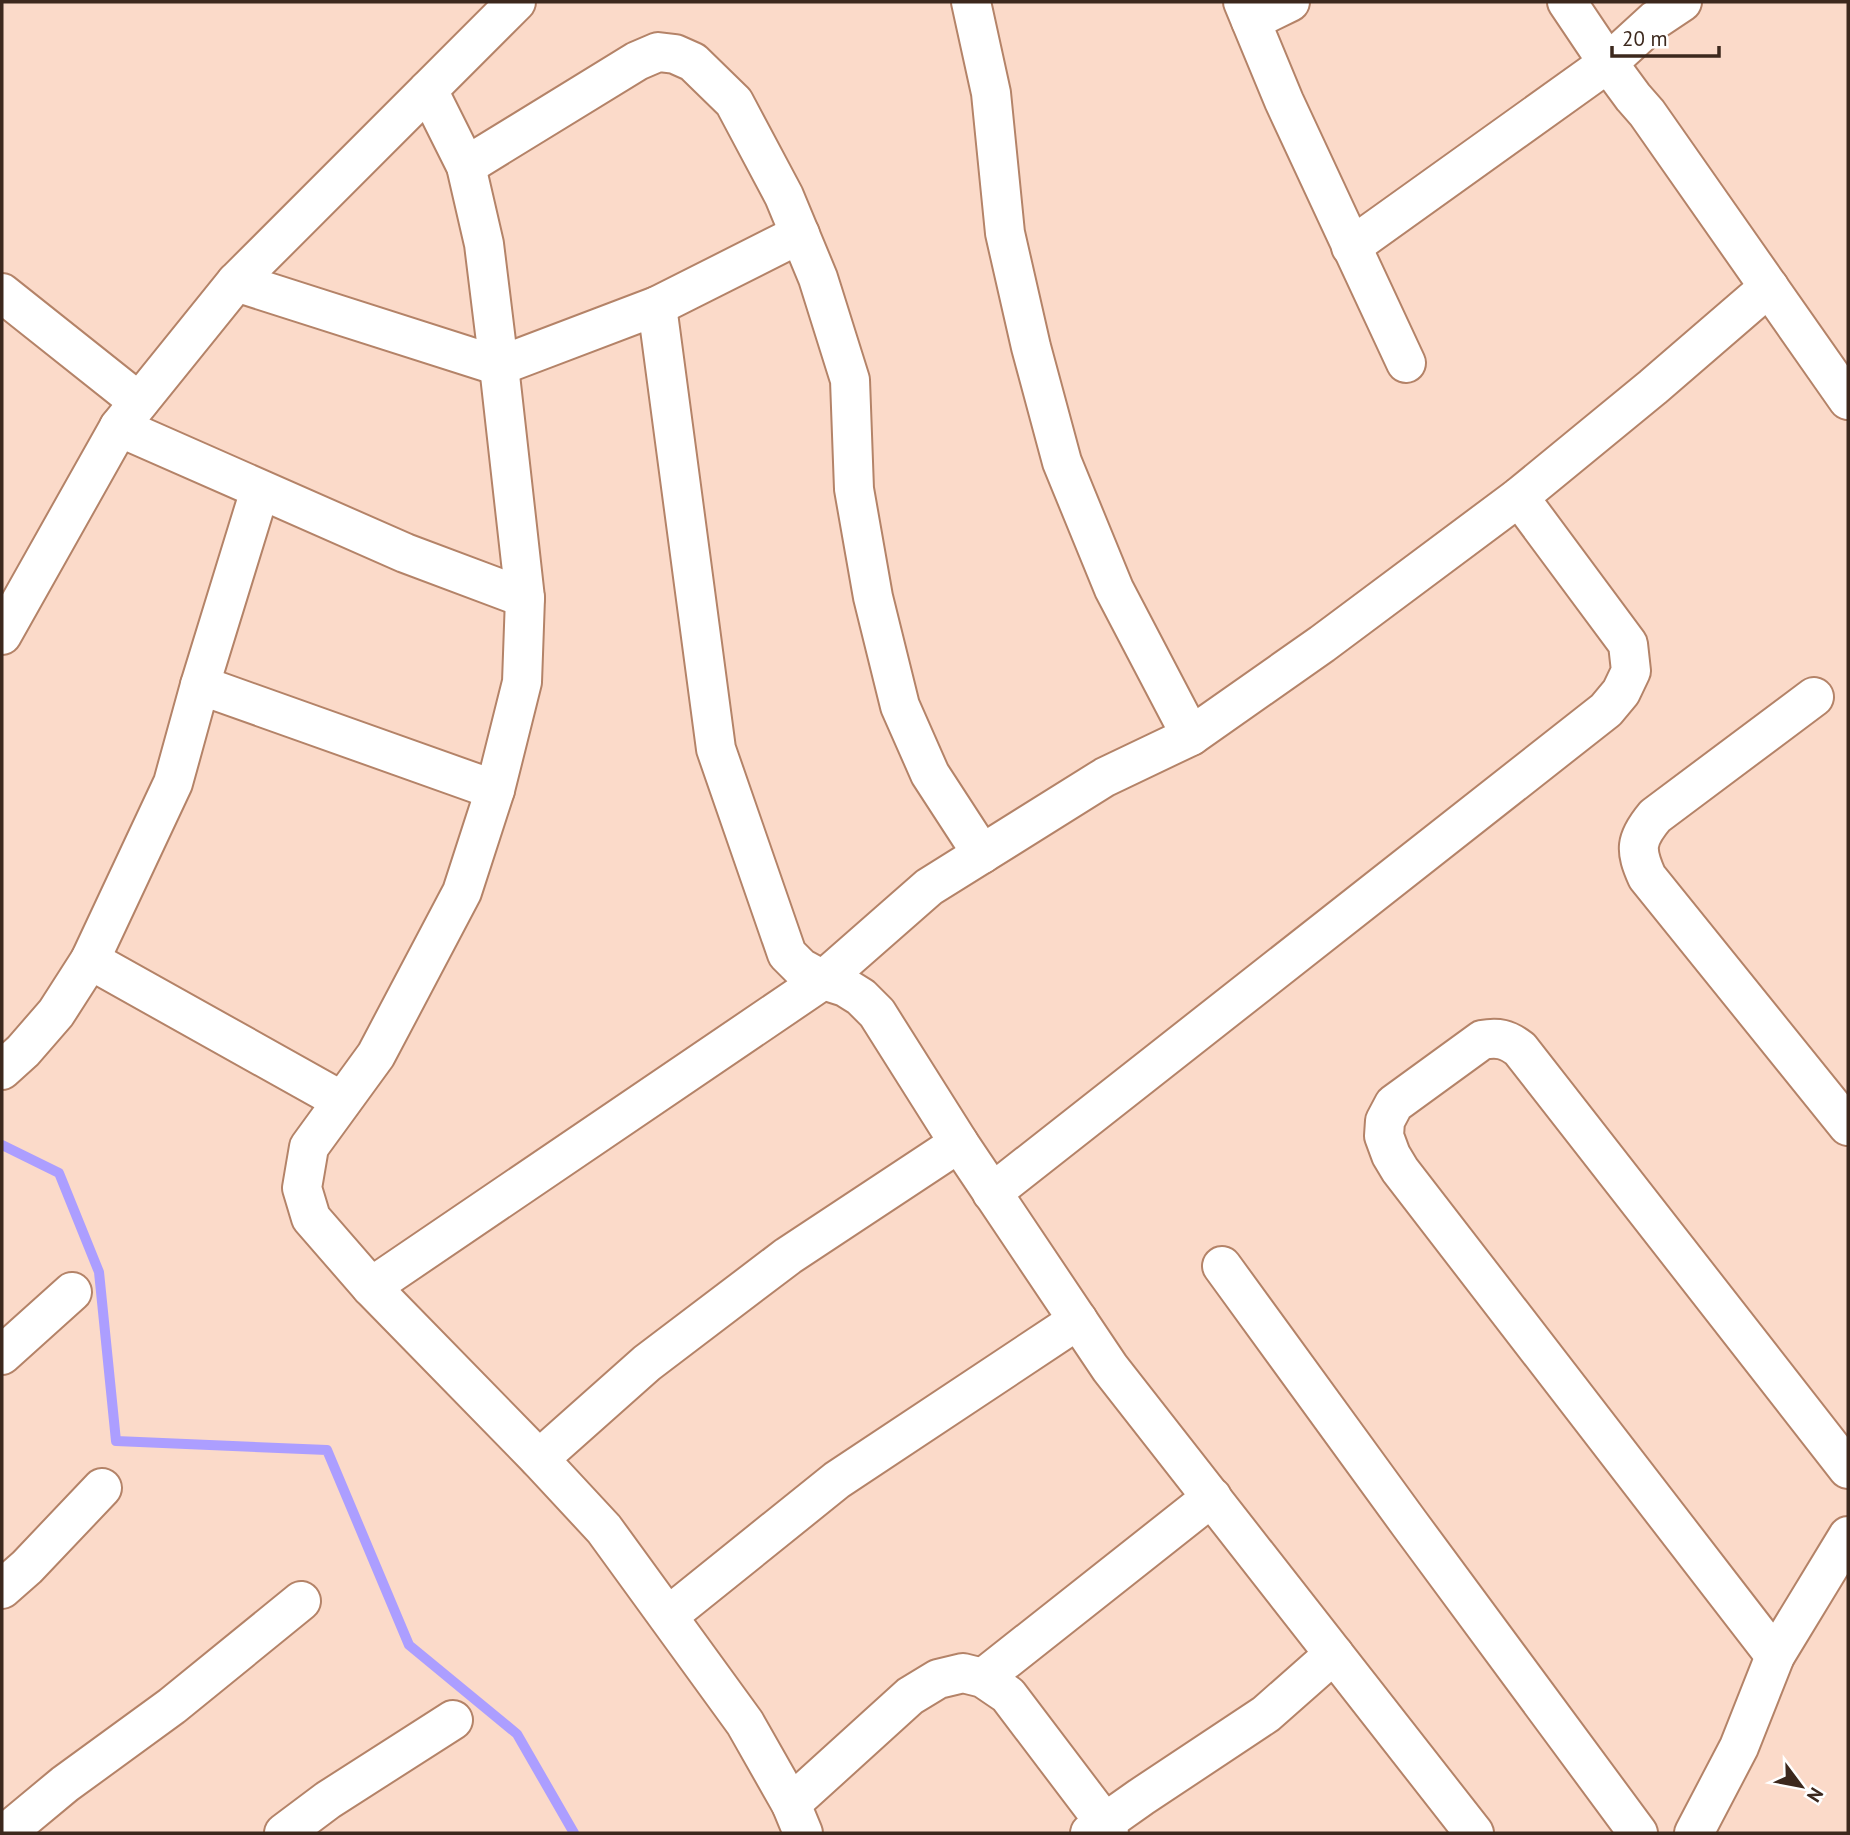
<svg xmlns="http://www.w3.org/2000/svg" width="1850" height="1835" font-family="'PT Sans',sans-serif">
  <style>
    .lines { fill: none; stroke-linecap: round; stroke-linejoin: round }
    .stream { stroke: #ac9eff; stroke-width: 10 }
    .minor-casing { stroke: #b48368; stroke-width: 42 }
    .minor { stroke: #fff; stroke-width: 38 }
  </style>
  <rect width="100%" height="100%" fill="#fbdac9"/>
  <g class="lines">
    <!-- stream -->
    <polyline class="stream" points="2,1145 59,1173 99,1272 116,1441 327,1450 409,1645 517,1734 574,1833"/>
    <defs>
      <g id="minor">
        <polyline points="516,2 236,282 499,366 657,306 716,749 787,954 801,968 823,980 845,987 861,997 877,1013 959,1143 1110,1368 1474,1833"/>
        <polyline points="971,2 991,93 1005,233 1031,347 1062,462 1114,589 1191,736"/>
        <polyline points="1243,2 1284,101 1406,363"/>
        <polyline points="1682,2 1655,20 1608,63 1633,97 1647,113 1848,400"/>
        <polyline points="1251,21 1290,2"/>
        <polyline points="428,90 466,166 484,244 499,366 525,598 522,682 495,790 462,892 376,1055 309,1147 302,1188 311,1218 371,1287 539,1459 604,1529 745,1723 791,1804 803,1833"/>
        <polyline points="466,166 637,61 658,52 675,54 693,62 734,102 784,196 818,278 850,380 854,489 873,597 900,706 930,774 982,854"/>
        <polyline points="1351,247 1608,63 1567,2"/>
        <polyline points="2,293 139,402"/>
        <polyline points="657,306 800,234"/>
        <polyline points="119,427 405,553 525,598"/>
        <polyline points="2,635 119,427 236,282"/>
        <polyline points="200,685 495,790"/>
        <path d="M1814,697L1655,816C1635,840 1635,850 1647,877L1848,1126"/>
        <polyline points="90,960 342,1101"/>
        <polyline points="2,1070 23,1051 56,1013 90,960 173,783 200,685 260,490"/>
        <polyline points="992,1193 1606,710 1621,692 1631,671 1628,644 1519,497"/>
        <polyline points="1222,1266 1409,1523 1638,1833"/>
        <polyline points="371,1287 823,980 929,887 1105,777 1191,736 1322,644 1519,497 1653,387 1769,287"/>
        <polyline points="2,1355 72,1292"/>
        <polyline points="539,1459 647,1363 788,1256 959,1143"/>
        <polyline points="2,1589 27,1567 102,1488"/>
        <polyline points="668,1616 837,1480 1078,1320"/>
        <path d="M1775,1656L1400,1170L1391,1155L1384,1136L1385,1121L1394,1104L1482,1040C1498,1037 1507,1039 1520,1049L1848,1469"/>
        <polyline points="983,1678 1212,1497"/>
        <polyline points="791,1804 910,1696 938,1679 963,1673 983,1678 1008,1695 1105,1823 1109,1833"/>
        <polyline points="6,1833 65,1784 172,1706 301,1601"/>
        <polyline points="284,1833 328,1800 453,1720"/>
        <polyline points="1090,1833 1141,1797 1266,1714 1334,1654"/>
        <polyline points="1694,1833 1739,1747 1775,1656 1848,1536"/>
      </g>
    </defs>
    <!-- minor casing -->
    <use href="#minor" class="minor-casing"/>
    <!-- minor -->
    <use href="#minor" class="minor"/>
  </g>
  <!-- border -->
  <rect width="1850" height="1835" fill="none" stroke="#3c281d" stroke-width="7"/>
  <!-- north arrow -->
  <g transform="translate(1801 1786) rotate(122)" stroke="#ffffff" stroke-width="5" paint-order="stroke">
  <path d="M0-5L12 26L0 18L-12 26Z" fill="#3c281d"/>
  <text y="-10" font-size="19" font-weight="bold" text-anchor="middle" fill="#3c281d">N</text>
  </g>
  <!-- scale -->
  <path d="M1612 46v10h107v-10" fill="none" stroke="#3c281d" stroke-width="3.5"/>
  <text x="1622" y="46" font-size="21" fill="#3c281d" stroke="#ffffff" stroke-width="5" paint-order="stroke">20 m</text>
</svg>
